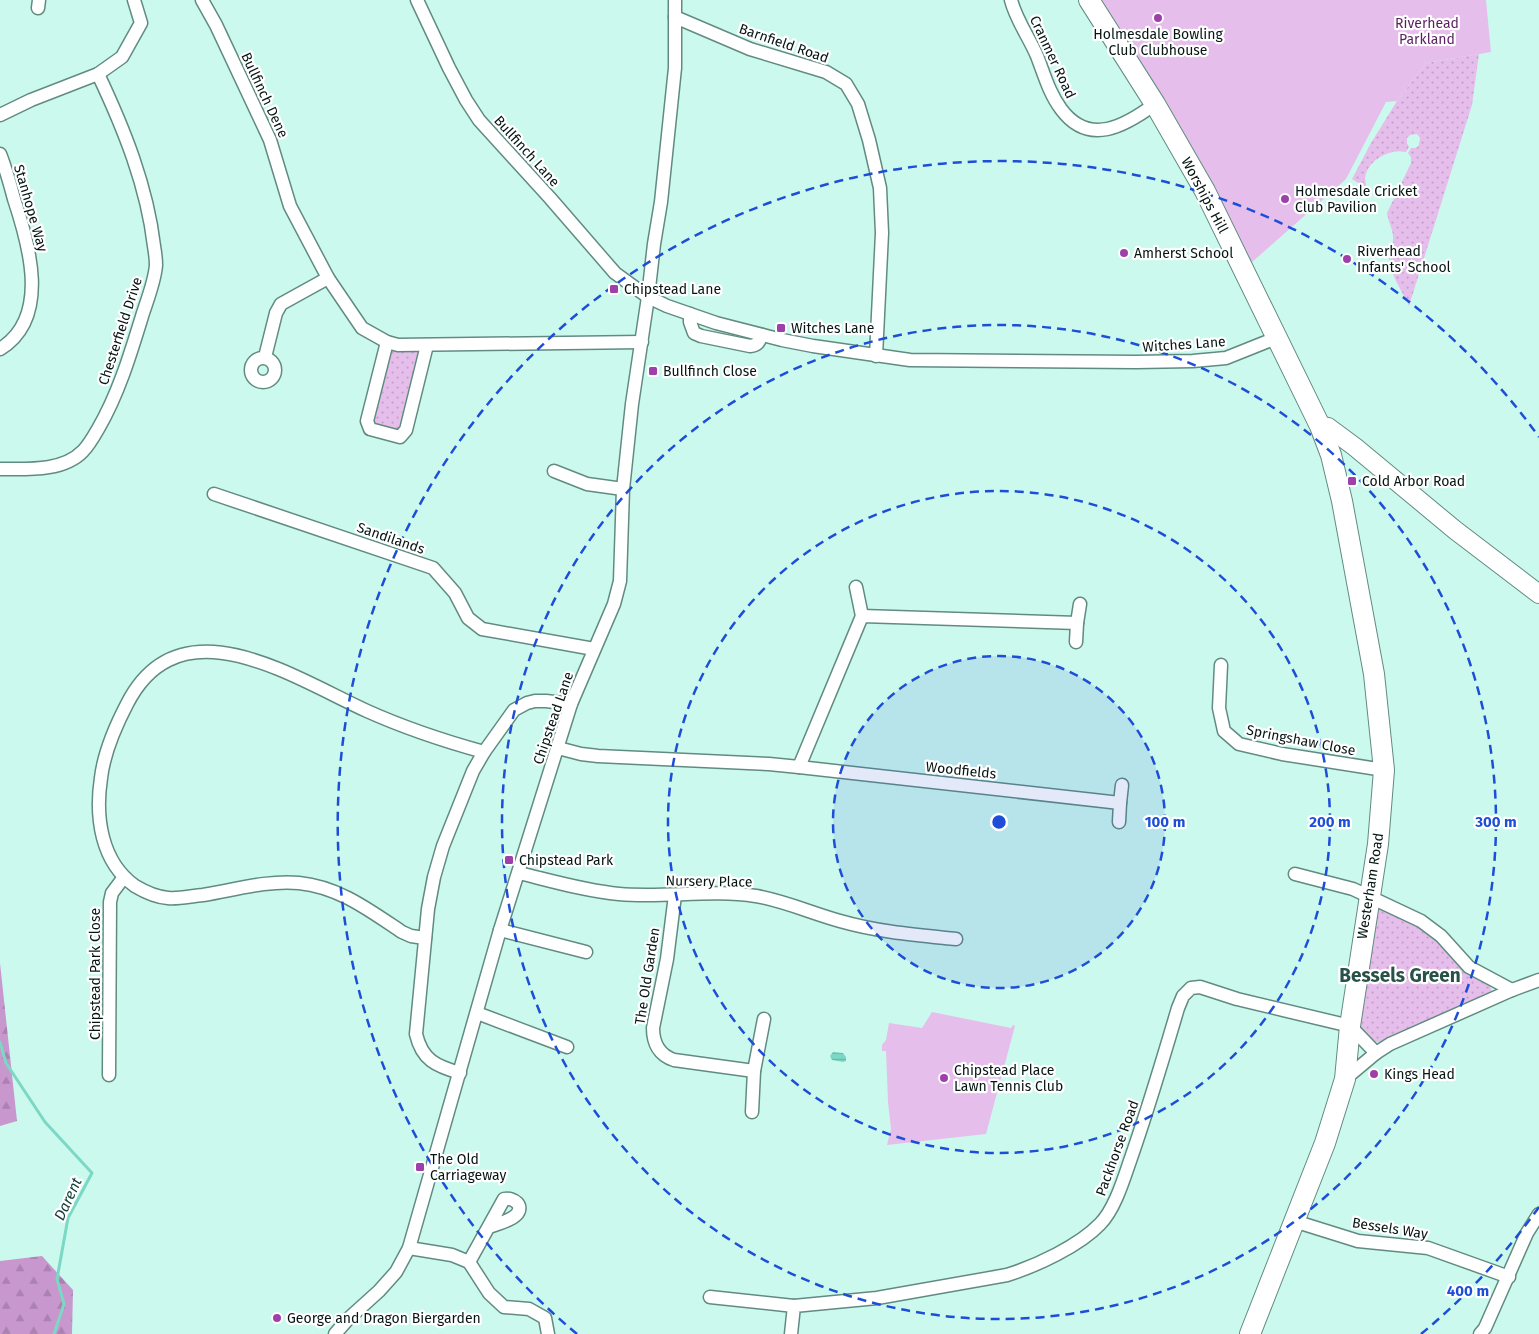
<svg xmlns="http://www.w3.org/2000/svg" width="1539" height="1334" font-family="'Fira Sans',sans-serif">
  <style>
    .grass { fill: url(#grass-dots) }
    .forest { fill: url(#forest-firs) }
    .park { fill: #e6beeb }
    .water { fill: url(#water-rules) }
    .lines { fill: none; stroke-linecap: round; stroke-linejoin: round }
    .stream { stroke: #7ad8c4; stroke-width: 3 }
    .minor-casing { stroke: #618b81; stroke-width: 15 }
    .secondary-casing { stroke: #618b81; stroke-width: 20 }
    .trunk-casing { stroke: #618b81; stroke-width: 22 }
    .minor { stroke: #fff; stroke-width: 12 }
    .secondary { stroke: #fff; stroke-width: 18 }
    .trunk { stroke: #fff; stroke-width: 20 }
    .ring { fill: none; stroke: #1d4ed8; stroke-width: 2.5; stroke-dasharray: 9 6 }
    .poi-dot { fill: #9d40a9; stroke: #fff; stroke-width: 2 }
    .labels { text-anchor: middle; stroke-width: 4.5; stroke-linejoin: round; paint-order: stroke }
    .park-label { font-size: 14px; fill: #5a1f61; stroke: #fff }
    .poi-label { font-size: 14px; fill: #051512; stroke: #fff; text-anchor: start }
    .street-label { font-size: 14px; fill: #051512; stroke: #fff }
    .water-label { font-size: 15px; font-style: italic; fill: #144037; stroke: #fff }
    .district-label { font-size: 19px; font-weight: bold; fill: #285148; stroke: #fff }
    .centre { fill: #1d4ed8; stroke: #fff; stroke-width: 2.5 }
    .ring-label { font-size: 15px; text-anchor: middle; font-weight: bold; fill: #1d4ed8; stroke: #fff; stroke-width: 4.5; stroke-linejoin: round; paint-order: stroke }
  </style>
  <defs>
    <pattern id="grass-dots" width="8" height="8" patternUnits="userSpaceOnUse" patternTransform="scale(1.25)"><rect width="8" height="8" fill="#e6beeb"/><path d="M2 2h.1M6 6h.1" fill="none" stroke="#c4a2c8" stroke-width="1.8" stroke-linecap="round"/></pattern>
    <pattern id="forest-firs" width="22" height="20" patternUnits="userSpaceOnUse" patternTransform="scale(1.25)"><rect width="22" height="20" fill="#c897ce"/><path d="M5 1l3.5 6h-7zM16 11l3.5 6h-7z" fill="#aa81b0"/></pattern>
    <pattern id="water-rules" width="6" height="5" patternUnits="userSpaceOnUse" patternTransform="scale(1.25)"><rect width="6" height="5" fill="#7ad8c4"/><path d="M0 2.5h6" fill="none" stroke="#68b8a7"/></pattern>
  </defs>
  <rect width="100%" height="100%" fill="#ccf9ee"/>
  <!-- grass -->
  <g class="grass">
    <path d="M1479,54L1472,105L1409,306C1402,291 1390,274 1389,258C1389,251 1393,247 1393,240C1394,230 1388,222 1387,213L1411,163V157L1408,153L1411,148H1416L1419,145L1420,138L1417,134L1410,135L1407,138V143L1409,147L1406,152C1386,147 1356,168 1368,189L1352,179L1371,143L1397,101L1426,63Z"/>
    <polygon points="392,350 418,352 398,431 373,425"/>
    <polygon points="1375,906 1420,926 1489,984 1492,991 1487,995 1381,1042 1374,1042 1361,1031 1360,1024"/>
  </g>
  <!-- forest -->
  <g class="forest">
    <polygon points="0,963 17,1121 0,1126"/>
    <polygon points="42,1256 73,1290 72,1334 0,1334 0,1261"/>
  </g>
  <!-- park -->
  <g class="park">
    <polygon points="1096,0 1486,0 1491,52 1426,63 1397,101 1386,102 1346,179 1242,271"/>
    <polygon points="932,1012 1011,1028 1013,1025 1015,1026 986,1134 887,1145 891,1129 888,1102 886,1051 882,1051 882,1045 886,1040 889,1023 922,1028"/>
  </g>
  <!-- water -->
  <polygon class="water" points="833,1052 843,1053 846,1057 846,1061 843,1062 832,1060 830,1056"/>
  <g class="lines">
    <!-- stream -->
    <polyline class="stream" points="0,1042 6,1063 45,1122 92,1173 68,1218 57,1279 64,1304 54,1334"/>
    <defs>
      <g id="minor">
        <polyline points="202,0 216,25 270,140 290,206 328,278 362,328 387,342 398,345 642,342"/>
        <polyline points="417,0 449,68 466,100 479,120 550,198 615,273 648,297 667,306 716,323 782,340 813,346 910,360 1136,362 1193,361 1226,358 1276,338"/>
        <path d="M1011,0C1016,20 1029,37 1037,56C1044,74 1049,93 1061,109C1089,147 1125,126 1155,104"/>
        <polyline points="38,8 39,0"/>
        <polyline points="675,17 750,49 826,72 846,84 858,104 869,140 880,188 882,233 876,356"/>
        <polyline points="0,115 31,100 98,74 122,57 141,23 134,0"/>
        <path d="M0,154C6,169 10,184 14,199C29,244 51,318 0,349"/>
        <path d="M690,314V322L694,333L701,336L750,346C758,345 759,342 762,335"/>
        <polyline points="387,342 367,421 370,429 400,437 406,430 427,345"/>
        <polyline points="265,357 276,313 281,304 328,278"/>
        <circle cx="263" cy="370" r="12"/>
        <path d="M0,469C26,469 63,472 83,451C89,445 94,436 98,429C119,393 131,352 143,313C148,298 155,280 156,265C156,259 155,252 154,246C147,186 124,129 98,74"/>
        <polyline points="554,471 587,484 623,489"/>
        <polyline points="214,494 433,568 455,593 468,618 482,629 594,649"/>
        <polyline points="856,587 862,616"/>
        <polyline points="1076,642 1077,623"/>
        <polyline points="1221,665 1219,708 1224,731 1239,744 1282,754 1384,770"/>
        <polyline points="558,748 581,754 598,756 769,764 799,767 862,616 1077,623 1080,604"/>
        <polyline points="799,767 1120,803 1119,822"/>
        <polyline points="1120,803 1122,785"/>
        <path d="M519,873C552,881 586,891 619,894C665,898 711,889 756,896C785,901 811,913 840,921C878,932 917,935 956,939"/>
        <polyline points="1295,874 1353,889 1421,921 1441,936 1469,967 1512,990"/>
        <path d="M675,895L667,959L653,1028C653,1043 659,1055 674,1060L754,1071"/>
        <polyline points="500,930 586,952"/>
        <path d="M425,938L411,936L402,932C369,910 339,887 299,883C267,880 234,890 203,895C191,896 179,899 168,898C156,897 145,892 135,886C101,862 95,817 101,778C104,752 115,727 127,704C180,600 294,678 367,711C405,728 444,741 484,752"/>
        <polyline points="477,1013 567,1047"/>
        <path d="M460,1073C436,1066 422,1060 416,1034L428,909L434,877L443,846L473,771L484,752L514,710L527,703L535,701H546L571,704"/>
        <polyline points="109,1075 110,902 112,893 124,877"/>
        <polyline points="1345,1079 1376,1053 1390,1044 1512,990 1539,980"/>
        <polyline points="752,1112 754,1071 764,1019"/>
        <polyline points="1294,1221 1358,1241 1428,1248 1509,1277"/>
        <polyline points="409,1248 452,1255 469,1262 489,1293 504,1307 529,1309 545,1318 548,1334"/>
        <path d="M469,1262L504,1199C514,1197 525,1206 516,1215C510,1221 497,1224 489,1227"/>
        <polyline points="710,1297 794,1306"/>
        <polyline points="335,1334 348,1319 379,1291 396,1272 409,1248 500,930 571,704 614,604 620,581 623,489 632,404 648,297 654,244 661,202 675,68 675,0"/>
        <path d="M791,1334L794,1306L877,1298L1007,1275C1036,1266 1079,1246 1100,1224C1115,1209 1124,1178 1131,1158C1148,1109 1163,1059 1178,1008L1183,996L1191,988L1200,987L1237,999L1350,1026L1376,1053"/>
        <polyline points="1480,1334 1485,1328 1527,1233 1539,1214"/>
      </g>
      <polyline id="secondary" points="1320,426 1328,427 1355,447 1455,530 1539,594"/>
      <polyline id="trunk" points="1089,0 1155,104 1205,191 1320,426 1331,455 1342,501 1374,674 1384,770 1378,844 1350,1026 1345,1079 1325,1143 1250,1334"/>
    </defs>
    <!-- minor casing -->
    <use href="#minor" class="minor-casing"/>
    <!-- secondary casing -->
    <use href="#secondary" class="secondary-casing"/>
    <!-- trunk casing -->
    <use href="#trunk" class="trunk-casing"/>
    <!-- minor -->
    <use href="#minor" class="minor"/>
    <!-- secondary -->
    <use href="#secondary" class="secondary"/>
    <!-- trunk -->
    <use href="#trunk" class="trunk"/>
  </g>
  <!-- distance rings -->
  <circle cx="999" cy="822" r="166" fill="#1d4ed8" fill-opacity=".12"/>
  <g class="ring">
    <circle cx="999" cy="822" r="166"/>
    <circle cx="999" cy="822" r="331"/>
    <circle cx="999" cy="822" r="497"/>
    <path d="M1539 1207A663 663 0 0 1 1421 1334M577 1334A663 663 0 1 1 1539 437"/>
  </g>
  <!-- markers -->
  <g class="poi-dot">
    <circle cx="1158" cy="18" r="5"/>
    <circle cx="1285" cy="199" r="5"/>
    <circle cx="1124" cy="253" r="5"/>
    <circle cx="1347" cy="259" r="5"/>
    <rect x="609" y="284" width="10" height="10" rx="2.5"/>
    <rect x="776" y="323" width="10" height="10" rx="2.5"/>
    <rect x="648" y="366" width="10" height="10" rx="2.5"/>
    <rect x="1347" y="476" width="10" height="10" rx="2.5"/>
    <rect x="504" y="855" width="10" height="10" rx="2.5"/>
    <circle cx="1374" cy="1074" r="5"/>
    <circle cx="944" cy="1078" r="5"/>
    <rect x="415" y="1162" width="10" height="10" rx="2.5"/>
    <circle cx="277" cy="1318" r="5"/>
  </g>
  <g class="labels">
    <!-- park labels -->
    <g class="park-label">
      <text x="1427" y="28">Riverhead<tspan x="1427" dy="16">Parkland</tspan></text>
    </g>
    <!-- poi labels -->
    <g class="poi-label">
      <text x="1158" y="39" text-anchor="middle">Holmesdale Bowling<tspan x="1158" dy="16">Club Clubhouse</tspan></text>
      <text x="1295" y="196">Holmesdale Cricket<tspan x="1295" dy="16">Club Pavilion</tspan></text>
      <text x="1357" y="256">Riverhead<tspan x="1357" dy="16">Infants' School</tspan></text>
      <text x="1134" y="258">Amherst School</text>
      <text x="624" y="294">Chipstead Lane</text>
      <text x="791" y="333">Witches Lane</text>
      <text x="663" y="376">Bullfinch Close</text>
      <text x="1362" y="486">Cold Arbor Road</text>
      <text x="519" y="865">Chipstead Park</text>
      <text x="954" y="1075">Chipstead Place<tspan x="954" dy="16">Lawn Tennis Club</tspan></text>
      <text x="1384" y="1079">Kings Head</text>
      <text x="430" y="1164">The Old<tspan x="430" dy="16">Carriageway</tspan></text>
      <text x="287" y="1323">George and Dragon Biergarden</text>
    </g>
    <!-- street labels -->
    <g class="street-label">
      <text transform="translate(784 43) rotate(19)" y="5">Barnfield Road</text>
      <text transform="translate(1053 57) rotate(65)" y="5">Cranmer Road</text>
      <text transform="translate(265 95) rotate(65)" y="5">Bullfinch Dene</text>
      <text transform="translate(527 151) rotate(48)" y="5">Bullfinch Lane</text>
      <text transform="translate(1205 195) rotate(62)" y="5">Worships Hill</text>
      <text transform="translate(31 208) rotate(74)" y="5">Stanhope Way</text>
      <text transform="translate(120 331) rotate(-72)" y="5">Chesterfield Drive</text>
      <text transform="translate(1184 344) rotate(-4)" y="5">Witches Lane</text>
      <text transform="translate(391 538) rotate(19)" y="5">Sandilands</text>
      <text transform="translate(553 718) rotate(-71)" y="5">Chipstead Lane</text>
      <text transform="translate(1301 740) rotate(11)" y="5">Springshaw Close</text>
      <text transform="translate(961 770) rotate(6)" y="5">Woodfields</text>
      <text transform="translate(709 881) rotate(1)" y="5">Nursery Place</text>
      <text transform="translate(1370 886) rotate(-81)" y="5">Westerham Road</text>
      <text transform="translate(95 974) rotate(-90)" y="5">Chipstead Park Close</text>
      <text transform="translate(647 976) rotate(-81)" y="5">The Old Garden</text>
      <text transform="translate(1117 1148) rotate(-70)" y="5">Packhorse Road</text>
      <text transform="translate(1390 1228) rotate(9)" y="5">Bessels Way</text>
    </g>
    <!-- water labels -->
    <g class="water-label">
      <text transform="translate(68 1199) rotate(-65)" y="5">Darent</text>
    </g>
    <!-- district labels -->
    <g class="district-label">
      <text x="1400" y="982">Bessels Green</text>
    </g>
  </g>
  <circle cx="999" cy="822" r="8" class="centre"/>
  <g class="ring-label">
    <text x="1165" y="827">100 m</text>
    <text x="1330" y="827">200 m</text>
    <text x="1496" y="827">300 m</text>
    <text x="1468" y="1296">400 m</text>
  </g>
</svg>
